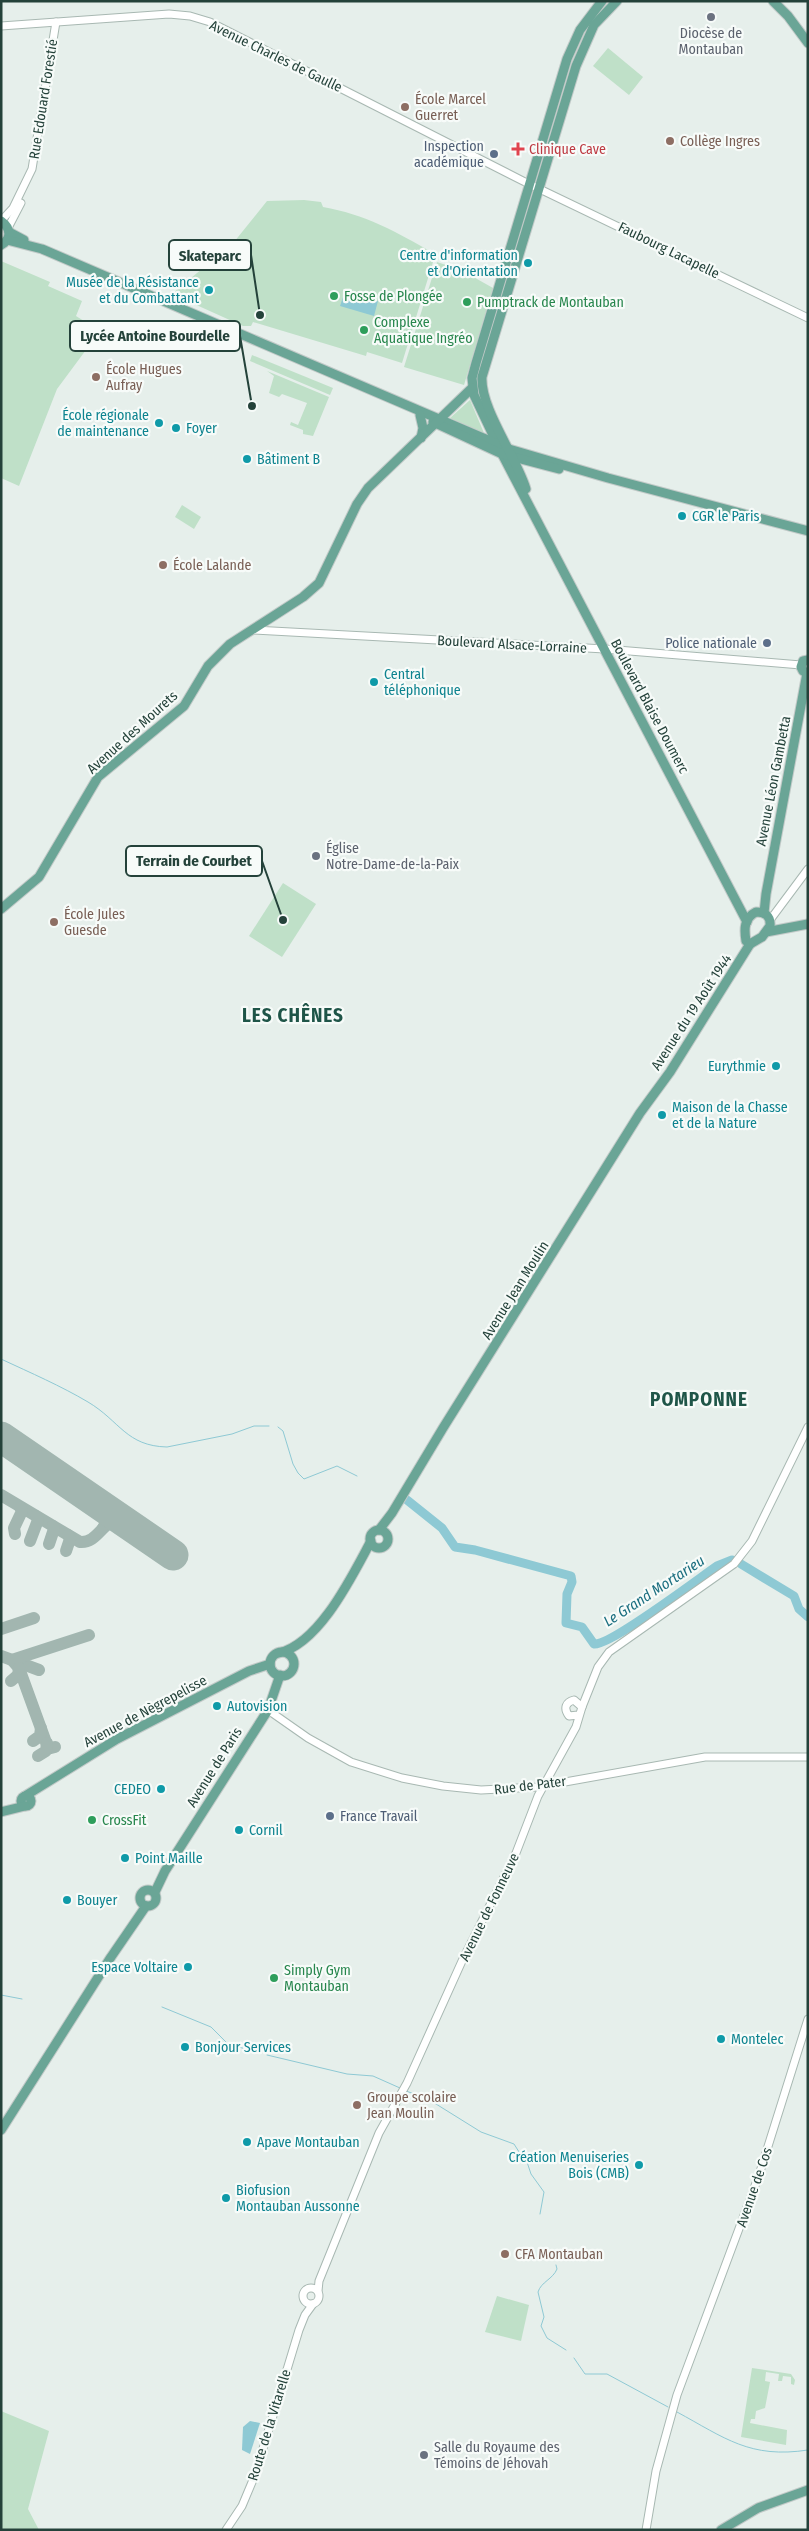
<svg xmlns="http://www.w3.org/2000/svg" width="809" height="2531" font-family="'Fira Sans Condensed',sans-serif">
  <style>
    .green { fill: #bfe0c8 }
    .water { fill: #8ec9d4 }
    .lines { fill: none; stroke-linecap: round; stroke-linejoin: round }
    .stream { stroke: #8ec9d4; stroke-width: 1 }
    .river { stroke: #8ec9d4; stroke-width: 9 }
    .taxiway { stroke: #a2b6b0; stroke-width: 12 }
    .runway { stroke: #a2b6b0; stroke-width: 31 }
    .minor-casing { stroke: #a8b8b2; stroke-width: 9 }
    .major-casing { stroke: #c2cac8; stroke-width: 11 }
    .minor { stroke: #fff; stroke-width: 7 }
    .major { stroke: #6aa596; stroke-width: 9 }
    .worship-dot { fill: #6b7280; stroke: #f7fbf9; stroke-width: 2 }
    .education-dot { fill: #8d6e63; stroke: #f7fbf9; stroke-width: 2 }
    .health-dot { fill: #e0444e; stroke: #f7fbf9; stroke-width: 2 }
    .service-dot { fill: #5c6f8a; stroke: #f7fbf9; stroke-width: 2 }
    .culture-dot { fill: #0f9aa8; stroke: #f7fbf9; stroke-width: 2 }
    .leisure-dot { fill: #2e9e5b; stroke: #f7fbf9; stroke-width: 2 }
    .labels { text-anchor: middle; stroke-width: 4.5; stroke-linejoin: round; paint-order: stroke }
    .worship-label { font-size: 14px; fill: #5b616d; stroke: #f7fbf9; text-anchor: start }
    .street-label { font-size: 14px; fill: #24423a; stroke: #f7fbf9 }
    .education-label { font-size: 14px; fill: #785e54; stroke: #f7fbf9; text-anchor: start }
    .service-label { font-size: 14px; fill: #4e5e75; stroke: #f7fbf9; text-anchor: end }
    .health-label { font-size: 14px; fill: #be3a42; stroke: #f7fbf9; text-anchor: start }
    .culture-label { font-size: 14px; fill: #0d838f; stroke: #f7fbf9; text-anchor: start }
    .leisure-label { font-size: 14px; fill: #27864d; stroke: #f7fbf9; text-anchor: start }
    .water-label { font-size: 15px; font-style: italic; fill: #1c6f80; stroke: #f7fbf9 }
    .district-label { font-size: 19px; font-weight: bold; letter-spacing: 1px; fill: #1f5548; stroke: #f7fbf9 }
    .leader { fill: none; stroke: #24423a; stroke-width: 2 }
    .callout-dot { fill: #24423a; stroke: #f7fbf9; stroke-width: 2 }
    .callout { fill: #f7fbf9; stroke: #24423a; stroke-width: 2 }
    .callout-label { font-size: 15px; text-anchor: middle; font-weight: bold; fill: #24423a }
  </style>
  <rect width="100%" height="100%" fill="#e6efeb"/>
  <!-- green -->
  <g class="green">
    <polygon points="608,48 643,77 629,95 593,66"/>
    <path d="M304,200L321,202L323,207C364,214 397,232 433,253L430,261L433,262L402,363L367,352L366,356L253,322L251,326H243L172,294L234,242L267,201Z"/>
    <polygon points="1,261 50,282 48,286 82,301 76,316 100,331 57,389 19,486 1,478"/>
    <polygon points="437,262 461,270 493,288 464,385 404,367"/>
    <polygon points="252,355 333,388 330,395 250,361"/>
    <polygon points="267,371 329,397 313,436 303,434 303,430 290,425 291,422 298,425 307,403 282,394 279,397 269,393 274,376"/>
    <polygon points="470,400 484,433 450,418"/>
    <polygon points="182,505 201,517 194,529 175,517"/>
    <polygon points="283,883 316,904 282,957 249,936"/>
    <polygon points="497,2296 529,2305 521,2341 485,2332"/>
    <polygon points="752,2368 791,2374 795,2380 794,2385 791,2384 791,2377 783,2376 782,2381 778,2381 779,2374 766,2372 765,2381 770,2382 765,2408 756,2411 755,2419 751,2419 750,2423 787,2430 786,2445 741,2437"/>
    <polygon points="1,2411 49,2431 28,2509 39,2530 1,2530"/>
  </g>
  <!-- water -->
  <g class="water">
    <polygon points="345,291 378,301 374,316 340,306"/>
    <polygon points="250,2421 260,2423 250,2454 242,2450 243,2427"/>
  </g>
  <g class="lines">
    <!-- stream -->
    <g class="stream">
      <path d="M1,1359C31,1373 61,1386 88,1402C120,1421 126,1446 167,1447L232,1434L254,1426H269"/>
      <polyline points="278,1427 283,1431 293,1464 298,1473 304,1479 337,1466 357,1476"/>
      <polyline points="1,1995 22,1999"/>
      <polyline points="162,2007 211,2027 228,2044 260,2053"/>
      <polyline points="267,2055 347,2074 373,2076 400,2088"/>
      <polyline points="406,2091 428,2099 481,2132 514,2144 521,2155"/>
      <polyline points="527,2162 531,2174 544,2192 540,2214"/>
      <path d="M556,2265L557,2269C553,2279 541,2282 538,2292L544,2317L541,2326L547,2338L566,2350"/>
      <polyline points="574,2358 585,2374 607,2374 668,2407"/>
      <path d="M677,2412C725,2438 750,2459 808,2450"/>
    </g>
    <!-- river -->
    <g class="river">
      <path d="M407,1500L442,1528L455,1547L475,1550L571,1576L572,1582L567,1594L566,1623L582,1627L594,1644C610,1646 698,1579 717,1566L732,1560"/>
      <polyline points="741,1564 794,1596 799,1609 808,1617"/>
    </g>
    <!-- taxiway -->
    <g class="taxiway">
      <path d="M1,1495L80,1542C100,1544 104,1513 124,1523C132,1526 138,1531 145,1536"/>
      <polyline points="90,1498 107,1513 107,1521 103,1528"/>
      <polyline points="15,1534 14,1528 22,1511 20,1507"/>
      <polyline points="30,1541 38,1520 36,1516"/>
      <polyline points="49,1544 54,1529 53,1526"/>
      <polyline points="66,1551 70,1539 68,1535"/>
      <polyline points="1,1629 34,1618"/>
      <polyline points="1,1656 39,1670"/>
      <polyline points="12,1660 19,1668 47,1745 51,1748 55,1747"/>
      <polyline points="12,1660 89,1635"/>
      <polyline points="11,1681 18,1675 19,1668"/>
      <polyline points="33,1741 40,1736 41,1728"/>
      <polyline points="38,1756 46,1751 47,1743"/>
    </g>
    <!-- runway -->
    <polyline class="runway" points="1,1437 173,1555"/>
    <defs>
      <g id="minor">
        <polyline points="1,26 169,14 190,16 210,22 523,181 808,318"/>
        <polyline points="1,221 13,208 32,169 56,22"/>
        <polyline points="8,228 21,203"/>
        <polyline points="253,630 605,649 801,665"/>
        <polyline points="770,920 808,869"/>
        <polyline points="582,1707 598,1667 609,1652 734,1564 752,1541 808,1427"/>
        <polyline points="268,1710 308,1738 351,1762 402,1778 443,1786 481,1790 537,1787 705,1757 808,1757"/>
        <circle cx="311" cy="2296" r="8"/>
        <path d="M318,2291L319,2281L379,2133L407,2083L462,1961L516,1853L538,1796L576,1727L582,1707L574,1700C566,1702 563,1708 569,1716L578,1715"/>
        <polyline points="226,2530 242,2506 255,2475 299,2330 305,2315 313,2304"/>
        <polyline points="646,2530 656,2471 677,2395 759,2175 808,2019"/>
      </g>
      <g id="major">
        <polyline points="602,1 580,30 567,59 476,363 472,378 474,395 502,454 747,922"/>
        <polyline points="773,1 788,16 808,43"/>
        <path d="M1,221C11,228 12,239 1,245"/>
        <polyline points="9,232 24,240"/>
        <polyline points="7,240 42,249 509,449 608,478 808,531"/>
        <polyline points="420,415 423,428 421,438"/>
        <polyline points="433,422 502,454 559,469"/>
        <path d="M526,489C516,456 480,408 482,377L576,66L594,25L617,1"/>
        <polyline points="808,660 803,661 801,667 803,671 808,673"/>
        <polyline points="1,909 39,877 98,777 184,706 208,666 230,644 303,597 319,583 357,504 368,488 472,388"/>
        <path d="M756,912C765,912 771,916 770,926L762,937L750,944L746,941C744,929 744,918 756,912Z"/>
        <polyline points="764,913 766,894 807,673"/>
        <polyline points="766,932 808,924"/>
        <polyline points="379,1530 392,1513 443,1428 640,1113 670,1072 750,944"/>
        <circle cx="379" cy="1539" r="9"/>
        <circle cx="282" cy="1664" r="12"/>
        <path d="M279,1653C320,1643 352,1576 371,1541"/>
        <polyline points="25,1796 117,1739 249,1671 270,1664"/>
        <circle cx="26" cy="1801" r="5"/>
        <polyline points="1,1812 25,1806"/>
        <circle cx="148" cy="1898" r="8"/>
        <polyline points="155,1892 165,1871 268,1710 280,1675"/>
        <polyline points="1,2130 111,1957 146,1906"/>
        <polyline points="721,2530 758,2508 808,2490"/>
      </g>
    </defs>
    <!-- minor casing -->
    <use href="#minor" class="minor-casing"/>
    <!-- major casing -->
    <use href="#major" class="major-casing"/>
    <!-- minor -->
    <use href="#minor" class="minor"/>
    <!-- major -->
    <use href="#major" class="major"/>
  </g>
  <!-- markers -->
  <g class="worship-dot">
    <circle cx="711" cy="17" r="5"/>
    <circle cx="316" cy="856" r="5"/>
    <circle cx="424" cy="2455" r="5"/>
  </g>
  <g class="education-dot">
    <circle cx="405" cy="107" r="5"/>
    <circle cx="670" cy="141" r="5"/>
    <circle cx="96" cy="377" r="5"/>
    <circle cx="163" cy="565" r="5"/>
    <circle cx="54" cy="922" r="5"/>
    <circle cx="357" cy="2105" r="5"/>
    <circle cx="505" cy="2254" r="5"/>
  </g>
  <path class="health-dot" d="M515.5 141.5h5v5h5v5h-5v5h-5v-5h-5v-5h5z"/>
  <g class="service-dot">
    <circle cx="494" cy="154" r="5"/>
    <circle cx="767" cy="643" r="5"/>
    <circle cx="330" cy="1816" r="5"/>
  </g>
  <g class="culture-dot">
    <circle cx="528" cy="263" r="5"/>
    <circle cx="209" cy="290" r="5"/>
    <circle cx="159" cy="423" r="5"/>
    <circle cx="176" cy="428" r="5"/>
    <circle cx="247" cy="459" r="5"/>
    <circle cx="682" cy="516" r="5"/>
    <circle cx="374" cy="682" r="5"/>
    <circle cx="776" cy="1066" r="5"/>
    <circle cx="662" cy="1115" r="5"/>
    <circle cx="217" cy="1706" r="5"/>
    <circle cx="161" cy="1789" r="5"/>
    <circle cx="239" cy="1830" r="5"/>
    <circle cx="125" cy="1858" r="5"/>
    <circle cx="67" cy="1900" r="5"/>
    <circle cx="188" cy="1967" r="5"/>
    <circle cx="721" cy="2039" r="5"/>
    <circle cx="185" cy="2047" r="5"/>
    <circle cx="247" cy="2142" r="5"/>
    <circle cx="639" cy="2165" r="5"/>
    <circle cx="226" cy="2198" r="5"/>
  </g>
  <g class="leisure-dot">
    <circle cx="334" cy="296" r="5"/>
    <circle cx="467" cy="302" r="5"/>
    <circle cx="364" cy="330" r="5"/>
    <circle cx="92" cy="1820" r="5"/>
    <circle cx="274" cy="1978" r="5"/>
  </g>
  <g class="labels">
    <!-- worship labels -->
    <g class="worship-label">
      <text x="711" y="38" text-anchor="middle">Diocèse de<tspan x="711" dy="16">Montauban</tspan></text>
      <text x="326" y="853">Église<tspan x="326" dy="16">Notre-Dame-de-la-Paix</tspan></text>
      <text x="434" y="2452">Salle du Royaume des<tspan x="434" dy="16">Témoins de Jéhovah</tspan></text>
    </g>
    <!-- street labels -->
    <g class="street-label">
      <text transform="translate(276 56) rotate(26)" y="5">Avenue Charles de Gaulle</text>
      <text transform="translate(43 99) rotate(-81)" y="5">Rue Edouard Forestié</text>
      <text transform="translate(669 250) rotate(26)" y="5">Faubourg Lacapelle</text>
      <text transform="translate(512 644) rotate(3)" y="5">Boulevard Alsace-Lorraine</text>
      <text transform="translate(650 706) rotate(62)" y="5">Boulevard Blaise Doumerc</text>
      <text transform="translate(132 732) rotate(-42)" y="5">Avenue des Mourets</text>
      <text transform="translate(773 781) rotate(-79)" y="5">Avenue Léon Gambetta</text>
      <text transform="translate(691 1012) rotate(-57)" y="5">Avenue du 19 Août 1944</text>
      <text transform="translate(515 1290) rotate(-58)" y="5">Avenue Jean Moulin</text>
      <text transform="translate(145 1711) rotate(-28)" y="5">Avenue de Nègrepelisse</text>
      <text transform="translate(214 1767) rotate(-58)" y="5">Avenue de Paris</text>
      <text transform="translate(530 1785) rotate(-7)" y="5">Rue de Pater</text>
      <text transform="translate(489 1907) rotate(-64)" y="5">Avenue de Fonneuve</text>
      <text transform="translate(754 2187) rotate(-71)" y="5">Avenue de Cos</text>
      <text transform="translate(269 2425) rotate(-73)" y="5">Route de la Vitarelle</text>
    </g>
    <!-- education labels -->
    <g class="education-label">
      <text x="415" y="104">École Marcel<tspan x="415" dy="16">Guerret</tspan></text>
      <text x="680" y="146">Collège Ingres</text>
      <text x="106" y="374">École Hugues<tspan x="106" dy="16">Aufray</tspan></text>
      <text x="173" y="570">École Lalande</text>
      <text x="64" y="919">École Jules<tspan x="64" dy="16">Guesde</tspan></text>
      <text x="367" y="2102">Groupe scolaire<tspan x="367" dy="16">Jean Moulin</tspan></text>
      <text x="515" y="2259">CFA Montauban</text>
    </g>
    <!-- service labels -->
    <g class="service-label">
      <text x="484" y="151">Inspection<tspan x="484" dy="16">académique</tspan></text>
      <text x="757" y="648">Police nationale</text>
      <text x="340" y="1821" text-anchor="start">France Travail</text>
    </g>
    <!-- health labels -->
    <g class="health-label">
      <text x="529" y="154">Clinique Cave</text>
    </g>
    <!-- culture labels -->
    <g class="culture-label">
      <text x="518" y="260" text-anchor="end">Centre d'information<tspan x="518" dy="16">et d'Orientation</tspan></text>
      <text x="199" y="287" text-anchor="end">Musée de la Résistance<tspan x="199" dy="16">et du Combattant</tspan></text>
      <text x="149" y="420" text-anchor="end">École régionale<tspan x="149" dy="16">de maintenance</tspan></text>
      <text x="186" y="433">Foyer</text>
      <text x="257" y="464">Bâtiment B</text>
      <text x="692" y="521">CGR le Paris</text>
      <text x="384" y="679">Central<tspan x="384" dy="16">téléphonique</tspan></text>
      <text x="766" y="1071" text-anchor="end">Eurythmie</text>
      <text x="672" y="1112">Maison de la Chasse<tspan x="672" dy="16">et de la Nature</tspan></text>
      <text x="227" y="1711">Autovision</text>
      <text x="151" y="1794" text-anchor="end">CEDEO</text>
      <text x="249" y="1835">Cornil</text>
      <text x="135" y="1863">Point Maille</text>
      <text x="77" y="1905">Bouyer</text>
      <text x="178" y="1972" text-anchor="end">Espace Voltaire</text>
      <text x="731" y="2044">Montelec</text>
      <text x="195" y="2052">Bonjour Services</text>
      <text x="257" y="2147">Apave Montauban</text>
      <text x="629" y="2162" text-anchor="end">Création Menuiseries<tspan x="629" dy="16">Bois (CMB)</tspan></text>
      <text x="236" y="2195">Biofusion<tspan x="236" dy="16">Montauban Aussonne</tspan></text>
    </g>
    <!-- leisure labels -->
    <g class="leisure-label">
      <text x="344" y="301">Fosse de Plongée</text>
      <text x="477" y="307">Pumptrack de Montauban</text>
      <text x="374" y="327">Complexe<tspan x="374" dy="16">Aquatique Ingréo</tspan></text>
      <text x="102" y="1825">CrossFit</text>
      <text x="284" y="1975">Simply Gym<tspan x="284" dy="16">Montauban</tspan></text>
    </g>
    <!-- water labels -->
    <g class="water-label">
      <text transform="translate(654 1591) rotate(-33)" y="5">Le Grand Mortarieu</text>
    </g>
    <!-- district labels -->
    <g class="district-label">
      <text x="293" y="1022">LES CHÊNES</text>
      <text x="699" y="1406">POMPONNE</text>
    </g>
  </g>
  <!-- callouts -->
  <path class="leader" d="M260 315L251 255M252 406L240 336M283 920L262 861"/>
  <g class="callout-dot">
    <circle cx="260" cy="315" r="5"/>
    <circle cx="252" cy="406" r="5"/>
    <circle cx="283" cy="920" r="5"/>
  </g>
  <g class="callout">
    <rect x="169" y="240" width="82" height="30" rx="5"/>
    <rect x="70" y="321" width="170" height="30" rx="5"/>
    <rect x="126" y="846" width="136" height="30" rx="5"/>
  </g>
  <g class="callout-label">
    <text x="210" y="261">Skateparc</text>
    <text x="155" y="341">Lycée Antoine Bourdelle</text>
    <text x="194" y="866">Terrain de Courbet</text>
  </g>
  <!-- border -->
  <rect width="809" height="2531" fill="none" stroke="#24423a" stroke-width="5"/>
</svg>
